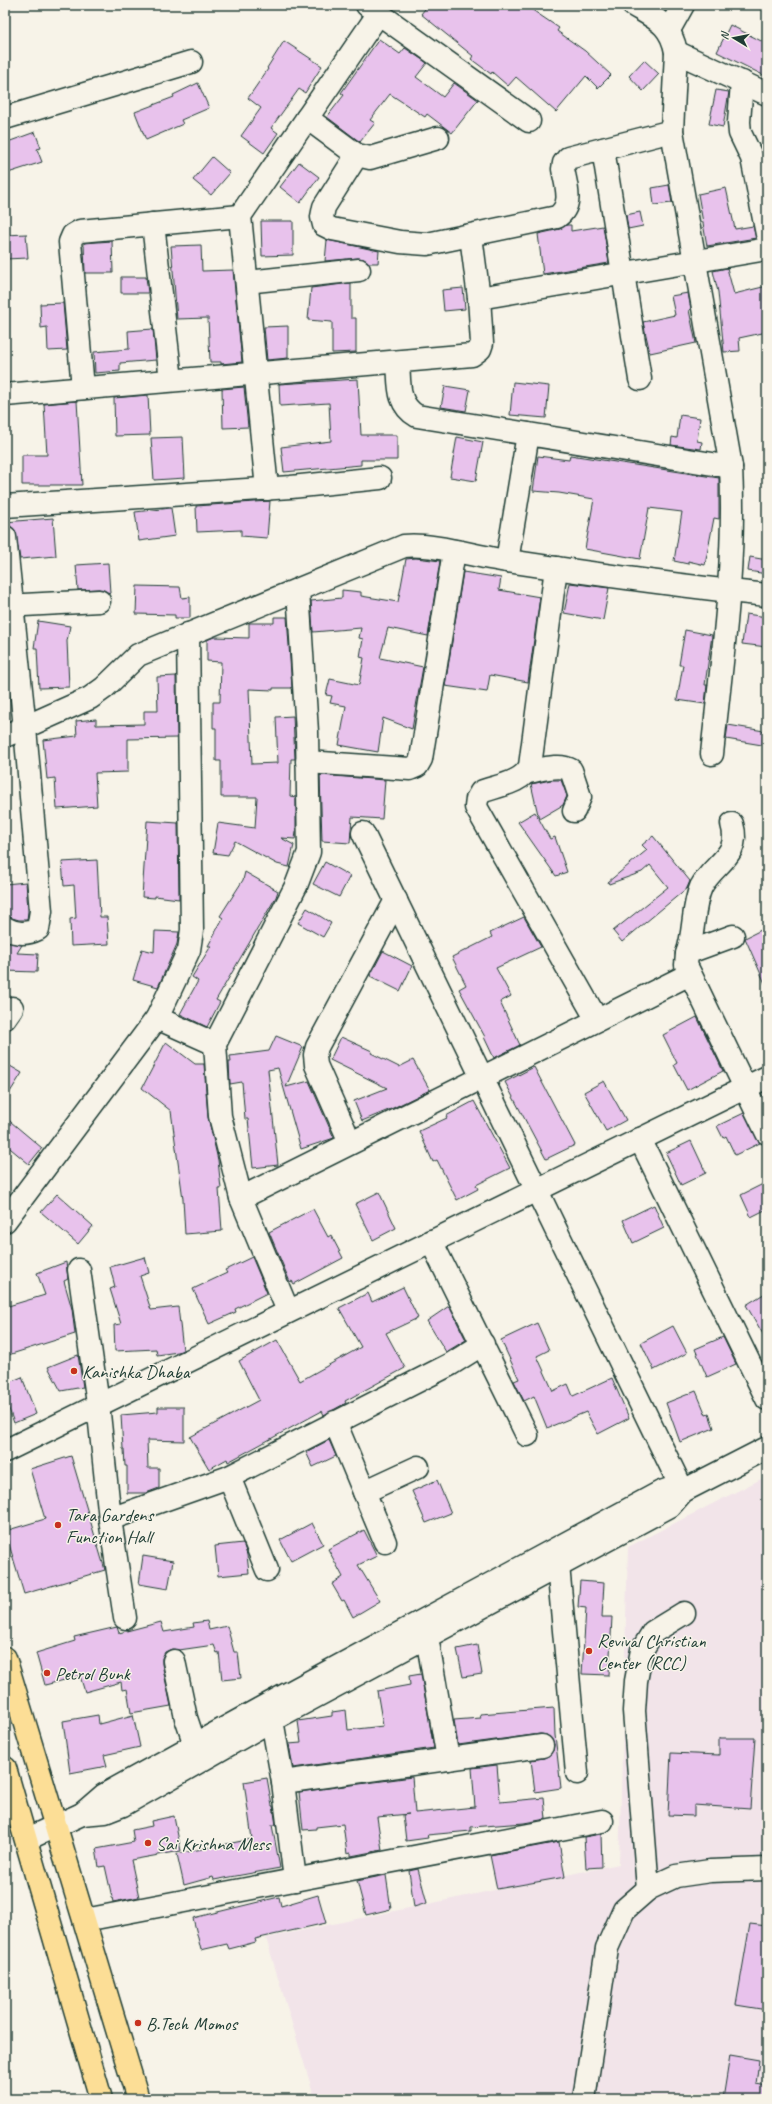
<svg xmlns="http://www.w3.org/2000/svg" width="772" height="2104" font-family="Caveat,sans-serif">
  <style>
    .built { fill: #f2e4e9 }
    .building { fill: #e8c2ec; stroke: #1f3d34 }
    .lines { fill: none; stroke-linecap: round; stroke-linejoin: round }
    .minor-casing { stroke: #1f3d34; stroke-width: 25 }
    .major-casing { stroke: #1f3d34; stroke-width: 25 }
    .minor { stroke: #f7f3e8; stroke-width: 22 }
    .major { stroke: #fcde96; stroke-width: 22 }
    .poi-dot { fill: #c8321e; stroke: #f7f3e8; stroke-width: 1.5 }
    .labels { text-anchor: middle; stroke-width: 3; stroke-linejoin: round; paint-order: stroke }
    .poi-label { font-size: 19px; fill: #1f3d34; stroke: #f7f3e8; text-anchor: start }
  </style>
  <rect width="100%" height="100%" fill="#f7f3e8"/>
  <filter id="ink" filterUnits="userSpaceOnUse"><feTurbulence type="fractalNoise" baseFrequency=".025" numOctaves="2"/><feDisplacementMap in="SourceGraphic" scale="8" xChannelSelector="R" yChannelSelector="G"/><feConvolveMatrix kernelMatrix="1 2 1 2 8 2 1 2 1" color-interpolation-filters="sRGB"/></filter>
  <g filter="url(#ink)">
    <!-- built -->
    <polygon class="built" points="767,1476 767,2099 315,2099 266,1938 619,1864 628,1547"/>
    <!-- building -->
    <g class="building">
      <polygon points="428,5 525,5 559,28 557,31 585,51 611,75 598,88 586,76 556,112 516,77 508,86 492,72 491,74 471,59 473,56 421,14"/>
      <polygon points="730,25 767,44 767,77 717,52"/>
      <polygon points="379,39 400,54 405,48 427,63 416,77 443,97 454,83 478,100 452,133 427,114 425,117 390,94 370,120 375,123 360,142 327,117 344,95 341,93"/>
      <polygon points="284,41 322,66 305,93 299,89 271,128 278,133 264,153 241,136 261,108 248,98 268,69 267,68"/>
      <polygon points="644,60 659,74 643,91 629,76"/>
      <polygon points="198,83 209,108 181,120 183,124 146,140 135,112 174,97 173,95"/>
      <polygon points="716,90 729,92 723,127 709,124"/>
      <polygon points="35,132 41,148 37,149 42,162 5,174 5,143"/>
      <polygon points="212,157 230,173 211,195 193,180"/>
      <polygon points="299,162 319,177 300,203 280,187"/>
      <polygon points="669,185 672,203 654,205 652,188"/>
      <polygon points="726,188 735,229 753,226 756,238 707,246 698,194"/>
      <polygon points="640,212 643,226 628,229 626,215"/>
      <polygon points="261,221 293,221 293,255 262,256"/>
      <polygon points="566,225 571,225 571,231 603,226 609,263 543,274 538,234 560,229"/>
      <polygon points="26,234 28,258 5,259 5,235"/>
      <polygon points="327,240 379,251 378,263 369,263 364,259 358,258 325,261"/>
      <polygon points="112,241 113,273 85,273 84,243"/>
      <polygon points="201,245 202,271 233,270 242,362 221,364 221,362 210,362 208,318 177,319 171,246"/>
      <polygon points="727,268 734,294 767,286 767,332 739,338 740,351 724,352 718,292 713,271"/>
      <polygon points="121,277 146,277 148,293 121,293"/>
      <polygon points="351,283 351,318 356,318 356,352 332,353 332,322 308,320 311,288"/>
      <polygon points="463,288 465,309 444,311 442,290"/>
      <polygon points="688,293 691,309 689,310 696,343 650,353 643,322 675,315 671,296"/>
      <polygon points="63,303 67,350 48,351 47,327 41,328 40,304"/>
      <polygon points="288,326 288,358 267,360 264,327"/>
      <polygon points="153,329 156,360 120,363 120,371 95,373 94,352 129,349 128,331"/>
      <polygon points="358,379 361,435 397,435 397,460 361,460 361,465 284,472 281,447 331,441 329,403 280,406 279,384"/>
      <polygon points="513,382 549,386 546,418 510,415"/>
      <polygon points="445,386 470,390 466,411 441,407"/>
      <polygon points="244,387 248,427 223,428 222,389"/>
      <polygon points="148,395 150,435 115,436 114,398"/>
      <polygon points="77,401 82,485 22,485 22,455 47,455 44,404"/>
      <polygon points="680,415 700,418 697,441 702,442 701,449 671,445 672,437 677,438"/>
      <polygon points="183,437 185,478 154,480 151,438"/>
      <polygon points="457,437 483,442 476,481 450,477"/>
      <polygon points="570,455 719,478 719,519 714,518 705,565 688,561 688,564 674,561 682,512 649,508 640,559 585,549 594,499 559,493 533,491 538,456 569,460"/>
      <polygon points="270,501 267,538 241,536 241,530 197,532 196,506"/>
      <polygon points="171,508 175,536 139,541 135,512"/>
      <polygon points="53,518 56,556 20,559 15,530 10,526 5,525 5,522"/>
      <polygon points="750,557 767,560 767,574 748,571"/>
      <polygon points="416,558 440,561 428,636 388,628 380,658 423,667 412,729 383,718 378,752 339,745 346,706 330,703 332,696 326,695 330,679 359,685 364,658 360,657 363,639 359,638 361,628 313,632 311,601 342,598 342,590 361,592 361,596 398,602 406,559"/>
      <polygon points="108,563 110,593 99,589 78,590 76,565"/>
      <polygon points="463,572 501,578 499,590 540,597 528,682 490,675 487,692 445,686"/>
      <polygon points="570,583 609,588 603,620 564,613"/>
      <polygon points="137,586 180,587 182,598 190,597 190,618 175,618 175,615 136,614"/>
      <polygon points="746,614 767,617 767,647 742,644"/>
      <polygon points="274,617 287,617 292,688 273,688 273,690 249,689 252,764 278,763 276,717 293,716 295,759 291,759 290,796 296,797 296,832 295,839 281,838 294,845 289,867 277,864 235,841 228,855 213,853 218,823 255,828 257,797 221,797 221,761 216,761 216,728 213,728 213,702 220,702 221,662 207,661 207,640 214,637 249,638 249,623 274,623"/>
      <polygon points="38,621 70,626 67,641 69,687 39,688 37,648 34,648"/>
      <polygon points="685,630 712,635 705,685 707,685 705,704 677,700 683,665 679,665"/>
      <polygon points="176,676 177,738 128,739 128,772 95,773 97,806 57,809 55,778 47,779 43,740 77,736 76,721 96,719 96,725 144,724 144,711 158,711 157,677"/>
      <polygon points="728,725 764,731 762,745 726,739"/>
      <polygon points="320,775 385,780 382,819 352,817 350,843 322,841"/>
      <polygon points="551,780 561,780 567,796 563,805 539,819 550,839 555,837 567,872 556,876 518,822 535,812 539,819 531,784"/>
      <polygon points="147,821 178,823 179,899 155,896 155,898 142,897"/>
      <polygon points="653,836 690,881 687,888 622,942 613,931 668,887 650,865 642,872 609,884 608,882 647,850 642,845"/>
      <polygon points="97,860 100,917 107,917 109,944 71,946 70,919 76,918 74,885 64,886 62,862"/>
      <polygon points="325,862 350,876 339,897 313,884"/>
      <polygon points="245,872 278,891 276,897 216,1000 220,1002 207,1027 180,1014 198,981 192,977 211,946 208,946 223,918 220,916 243,880"/>
      <polygon points="26,882 28,911 27,920 19,920 5,916 5,884"/>
      <polygon points="307,908 331,923 323,937 298,923"/>
      <polygon points="524,917 541,947 496,968 511,996 500,1002 520,1045 494,1058 484,1037 485,1037 459,989 466,985 452,957 492,937 490,933"/>
      <polygon points="767,927 767,988 745,938"/>
      <polygon points="155,931 179,932 177,944 158,987 133,980 142,949 154,952"/>
      <polygon points="5,942 22,945 17,953 38,954 37,972 5,971"/>
      <polygon points="383,951 412,966 400,991 370,976"/>
      <polygon points="697,1017 723,1071 687,1090 674,1065 677,1063 663,1035"/>
      <polygon points="276,1036 303,1047 286,1087 309,1081 334,1138 301,1149 278,1068 268,1070 278,1165 253,1168 248,1119 245,1119 242,1082 230,1084 229,1062 231,1062 230,1056 269,1051"/>
      <polygon points="341,1037 372,1051 371,1053 399,1067 413,1060 430,1090 391,1109 362,1121 354,1101 387,1088 330,1060"/>
      <polygon points="166,1042 195,1064 204,1064 208,1117 218,1160 221,1189 219,1189 222,1231 185,1234 183,1199 171,1111 142,1088"/>
      <polygon points="5,1063 22,1073 5,1100"/>
      <polygon points="534,1067 575,1145 546,1159 505,1082"/>
      <polygon points="604,1081 626,1120 606,1131 584,1092"/>
      <polygon points="474,1101 510,1168 476,1185 478,1189 457,1200 437,1160 433,1162 419,1131 447,1118 446,1116"/>
      <polygon points="744,1113 760,1143 735,1155 726,1136 723,1138 717,1126"/>
      <polygon points="5,1117 42,1148 29,1164 5,1144"/>
      <polygon points="691,1141 706,1173 681,1185 666,1153"/>
      <polygon points="767,1182 767,1209 751,1217 741,1195"/>
      <polygon points="379,1192 396,1228 373,1240 355,1204"/>
      <polygon points="57,1194 93,1226 78,1244 41,1212"/>
      <polygon points="654,1205 664,1228 633,1243 623,1220"/>
      <polygon points="313,1209 328,1237 331,1235 343,1258 294,1284 292,1281 290,1282 269,1232"/>
      <polygon points="145,1257 149,1273 140,1276 151,1310 178,1307 183,1350 178,1352 157,1355 156,1349 115,1351 114,1325 121,1324 110,1289 115,1287 110,1267"/>
      <polygon points="252,1257 267,1293 235,1309 236,1312 209,1324 193,1289 227,1273 225,1270"/>
      <polygon points="66,1262 68,1279 64,1281 72,1309 75,1334 5,1356 5,1307 45,1295 37,1273"/>
      <polygon points="403,1287 418,1318 386,1333 405,1368 345,1401 346,1403 324,1415 322,1411 228,1462 227,1459 209,1469 190,1437 259,1400 239,1361 277,1340 300,1381 361,1347 339,1308 368,1293 372,1302"/>
      <polygon points="767,1292 767,1341 746,1305"/>
      <polygon points="449,1306 466,1340 446,1352 427,1321"/>
      <polygon points="537,1323 549,1350 537,1356 553,1391 568,1384 573,1396 612,1378 629,1418 598,1434 586,1412 547,1428 534,1396 524,1401 514,1381 519,1379 501,1340"/>
      <polygon points="673,1326 687,1353 654,1370 641,1343"/>
      <polygon points="723,1337 736,1364 707,1377 695,1349"/>
      <polygon points="78,1355 83,1387 61,1391 48,1367"/>
      <polygon points="22,1377 36,1414 14,1423 5,1398 5,1384"/>
      <polygon points="696,1391 706,1415 709,1414 714,1428 680,1442 666,1403"/>
      <polygon points="158,1407 184,1407 184,1441 147,1440 148,1468 159,1468 159,1488 146,1493 127,1493 127,1466 125,1466 124,1449 123,1449 121,1415 158,1412"/>
      <polygon points="329,1440 336,1456 313,1467 306,1452"/>
      <polygon points="71,1456 105,1570 24,1594 5,1531 45,1519 30,1469"/>
      <polygon points="437,1480 451,1513 426,1523 412,1491"/>
      <polygon points="312,1523 323,1544 291,1561 280,1540"/>
      <polygon points="364,1530 377,1556 358,1565 380,1601 353,1617 344,1600 342,1601 332,1584 343,1577 328,1549"/>
      <polygon points="243,1543 247,1555 249,1573 218,1576 215,1546"/>
      <polygon points="143,1556 173,1561 168,1589 139,1584"/>
      <polygon points="580,1581 604,1583 602,1617 612,1617 609,1675 582,1674 586,1608 578,1607"/>
      <polygon points="207,1621 209,1630 227,1626 234,1652 238,1652 241,1678 222,1680 219,1652 217,1653 214,1645 179,1650 172,1649 165,1652 162,1658 162,1664 171,1706 131,1713 127,1689 122,1690 121,1682 85,1692 80,1676 45,1685 36,1653 75,1641 74,1637 117,1627 119,1633 161,1622 164,1632 194,1627 193,1623"/>
      <polygon points="477,1645 482,1674 463,1677 457,1649"/>
      <polygon points="421,1674 434,1748 293,1768 289,1744 301,1743 298,1721 332,1716 332,1712 346,1710 348,1730 383,1726 377,1691 410,1685 409,1676"/>
      <polygon points="554,1708 555,1735 561,1788 535,1792 531,1760 544,1758 553,1751 554,1744 547,1735 540,1734 458,1745 454,1720 481,1718 480,1714"/>
      <polygon points="98,1715 99,1724 133,1715 140,1747 104,1755 107,1766 70,1773 63,1721"/>
      <polygon points="719,1738 755,1738 750,1809 694,1805 694,1816 668,1815 671,1753 719,1755"/>
      <polygon points="497,1765 500,1802 544,1798 546,1819 524,1823 471,1827 471,1831 427,1835 428,1838 406,1841 403,1815 409,1814 377,1817 382,1850 351,1856 351,1853 347,1854 343,1824 316,1827 316,1829 303,1830 299,1792 412,1777 415,1813 475,1807 472,1768"/>
      <polygon points="267,1778 272,1806 273,1806 276,1825 272,1825 280,1868 214,1880 213,1877 184,1885 177,1854 252,1839 244,1782"/>
      <polygon points="174,1816 181,1851 131,1860 139,1897 113,1902 105,1866 99,1867 96,1849 134,1842 132,1830 152,1826 151,1821"/>
      <polygon points="601,1834 602,1867 586,1868 584,1837"/>
      <polygon points="559,1842 565,1877 497,1889 490,1855"/>
      <polygon points="418,1869 427,1903 414,1907 409,1871"/>
      <polygon points="386,1875 391,1909 366,1915 357,1881"/>
      <polygon points="318,1895 326,1923 255,1939 256,1942 229,1949 227,1944 201,1950 193,1918 279,1897 281,1906"/>
      <polygon points="750,1924 767,1926 767,2010 736,2005"/>
      <polygon points="730,2055 759,2060 756,2084 767,2086 767,2099 723,2099"/>
    </g>
    <g class="lines">
      <defs>
        <g id="minor">
          <polyline points="367,5 529,121"/>
          <path d="M633,5C656,19 671,24 676,52L672,131L731,467C736,563 722,659 712,754"/>
          <polyline points="669,30 683,5"/>
          <polyline points="676,52 767,94"/>
          <polyline points="742,82 739,122 740,133 752,158 767,234"/>
          <polyline points="5,118 191,62"/>
          <polyline points="307,118 357,155 370,158 438,138"/>
          <polyline points="603,149 640,379"/>
          <path d="M357,155L324,207L322,217L324,225L332,229L400,242L427,244L557,217C574,205 566,186 563,169L564,163L568,158L672,131"/>
          <polyline points="153,224 171,380"/>
          <polyline points="247,282 359,270"/>
          <polyline points="479,298 767,249"/>
          <path d="M398,362C400,383 396,404 417,416L731,467"/>
          <polyline points="83,388 70,242 73,235 80,231 240,216"/>
          <polyline points="5,395 472,355 480,349 482,343 479,298 471,236"/>
          <polyline points="267,489 240,216 379,13"/>
          <polyline points="5,506 291,487 380,478"/>
          <path d="M5,537L25,728L41,911L38,929C26,935 16,934 5,928"/>
          <polyline points="507,561 528,434"/>
          <path d="M556,568L530,766C523,783 496,786 481,792L477,799L476,807L597,1020"/>
          <polyline points="5,606 99,601"/>
          <path d="M5,736L90,698L104,688L138,655L404,546C434,543 477,557 508,561C594,574 681,586 767,595"/>
          <polyline points="307,762 410,769 417,766 421,759 454,551"/>
          <path d="M528,772C540,770 559,763 571,770L580,797L574,811"/>
          <polyline points="363,833 683,1491"/>
          <polyline points="733,936 692,951 687,954 686,965 767,1133"/>
          <path d="M687,954C695,933 692,907 701,887C713,863 742,856 732,824"/>
          <polyline points="5,1018 12,1008"/>
          <polyline points="157,1018 215,1044"/>
          <polyline points="640,1139 767,1399"/>
          <polyline points="350,1142 316,1065 315,1055 317,1047 396,900"/>
          <polyline points="241,1198 690,974"/>
          <polyline points="5,1221 157,1018 189,950 192,930 188,634"/>
          <polyline points="431,1241 527,1435"/>
          <polyline points="79,1270 98,1404 110,1519 125,1618"/>
          <polyline points="288,1311 241,1198 220,1116 215,1044 296,886 309,852 307,732 298,590"/>
          <polyline points="335,1422 385,1542"/>
          <polyline points="5,1451 767,1077"/>
          <polyline points="229,1477 267,1570"/>
          <polyline points="364,1492 418,1467"/>
          <polyline points="110,1519 229,1477 451,1364 483,1344"/>
          <polyline points="558,1565 577,1773"/>
          <polyline points="427,1637 448,1759"/>
          <polyline points="174,1661 186,1718 195,1745"/>
          <polyline points="272,1720 283,1782 542,1746"/>
          <polyline points="283,1782 295,1880"/>
          <polyline points="82,1814 105,1812 123,1805 272,1720 670,1506 683,1491 767,1448"/>
          <polyline points="27,1839 82,1814 104,1795 263,1707 661,1492 670,1489 683,1491"/>
          <polyline points="648,1889 634,1711 636,1681 642,1650 653,1632 684,1613"/>
          <polyline points="85,1920 602,1821"/>
          <polyline points="584,2099 607,1948 624,1910 648,1889 676,1876 710,1871 767,1869"/>
        </g>
        <g id="major">
          <polyline points="5,1658 138,2099"/>
          <polyline points="5,1768 101,2099"/>
        </g>
      </defs>
      <!-- minor casing -->
      <use href="#minor" class="minor-casing"/>
      <!-- major casing -->
      <use href="#major" class="major-casing"/>
      <!-- minor -->
      <use href="#minor" class="minor"/>
      <!-- major -->
      <use href="#major" class="major"/>
    </g>
  </g>
  <!-- markers -->
  <g class="poi-dot">
    <circle cx="74" cy="1371" r="4"/>
    <circle cx="58" cy="1525" r="4"/>
    <circle cx="589" cy="1651" r="4"/>
    <circle cx="47" cy="1673" r="4"/>
    <circle cx="148" cy="1843" r="4"/>
    <circle cx="138" cy="2023" r="4"/>
  </g>
  <g class="labels">
    <!-- poi labels -->
    <g class="poi-label">
      <text x="82" y="1378">Kanishka Dhaba</text>
      <text x="66" y="1521">Tara Gardens<tspan x="66" dy="22">Function Hall</tspan></text>
      <text x="597" y="1647">Revival Christian<tspan x="597" dy="22">Center (RCC)</tspan></text>
      <text x="55" y="1680">Petrol Bunk</text>
      <text x="156" y="1850">Sai Krishna Mess</text>
      <text x="146" y="2030">B.Tech Momos</text>
    </g>
  </g>
  <!-- margin -->
  <rect width="772" height="2104" fill="none" stroke="#f7f3e8" stroke-width="20"/>
  <rect x="10" y="10" width="752" height="2084" fill="none" stroke="#1f3d34" stroke-width="1.5" filter="url(#ink)"/>
  <!-- north arrow -->
  <g transform="translate(734 38) rotate(280)" stroke="#f7f3e8" stroke-width="3" paint-order="stroke">
  <path d="M0-3L7 15L0 10L-7 15Z" fill="#1f3d34"/>
  <text y="-6" font-size="11" font-weight="bold" text-anchor="middle" fill="#1f3d34">N</text>
  </g>
</svg>
